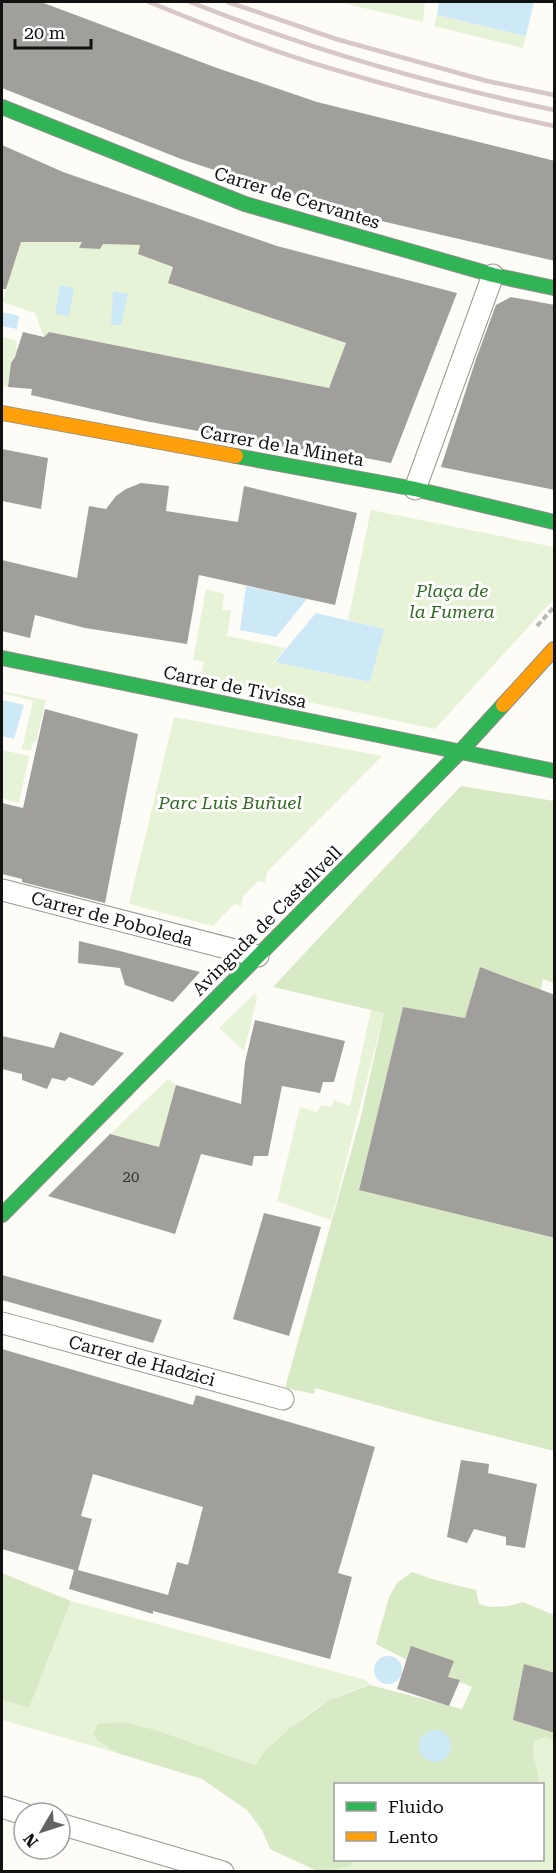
<svg xmlns="http://www.w3.org/2000/svg" width="556" height="1873" font-family="'Roboto Serif',serif">
  <style>
    .green { fill: #e7f3d7 }
    .forest { fill: #d8eac5 }
    .water { fill: #cde8f7 }
    .building { fill: #a19f9c; fill-rule: evenodd }
    .lines { fill: none; stroke-linecap: round; stroke-linejoin: round }
    .street-casing { stroke: #979795; stroke-width: 23 }
    .fast-casing { stroke: #8e8d8b; stroke-width: 16 }
    .slow-casing { stroke: #8e8d8b; stroke-width: 16 }
    .path { stroke: #b9b9b8; stroke-width: 4; stroke-dasharray: 6 3; stroke-linecap: butt }
    .street { stroke: #fffffe; stroke-width: 21 }
    .fast { stroke: #30b455; stroke-width: 14 }
    .slow { stroke: #ff9f0a; stroke-width: 14 }
    .rail { stroke: #d9c6c7; stroke-width: 4.5 }
    .labels { text-anchor: middle; stroke-width: 6; stroke-linejoin: round; paint-order: stroke }
    .number-label { font-size: 15px; fill: #353434 }
    .street-label { font-size: 18px; fill: #111; stroke: #fff }
    .park-label { font-size: 18px; font-style: italic; fill: #2f6b1f; stroke: #fff }
  </style>
  <rect width="100%" height="100%" fill="#fdfcf7"/>
  <!-- green -->
  <g class="green">
    <polygon points="338,2 425,2 423,22"/>
    <polygon points="437,15 526,36 523,48 434,26"/>
    <polygon points="64,236 82,242 80,248 100,249 103,244 140,245 138,254 173,267 169,283 346,343 329,388 49,332 44,337 35,313 2,302 17,254 18,242 57,242"/>
    <polygon points="2,337 16,340 17,352 11,363 8,387 2,386"/>
    <polygon points="371,510 554,547 554,599 435,729 200,679 204,662 193,660 206,589 224,594 222,610 231,610 227,636 286,648 271,665 275,662 370,682 383,629 348,620"/>
    <polygon points="2,691 46,700 36,742 33,743 31,751 22,749 33,701 2,693"/>
    <polygon points="174,717 382,756 267,872 265,883 258,881 243,896 241,906 234,904 213,926 129,904"/>
    <polygon points="2,750 29,756 19,803 2,798"/>
    <polygon points="255,993 257,999 244,1051 219,1028"/>
    <polygon points="371,1010 384,1013 331,1220 277,1201 300,1107 317,1112 321,1105 332,1107 334,1100 350,1106"/>
    <polygon points="168,1079 176,1085 171,1150 110,1134"/>
    <path d="M71,1601L366,1680L370,1685C357,1689 342,1693 330,1700C301,1717 275,1739 255,1765L159,1731L98,1741L117,1753L2,1720V1700L29,1708Z"/>
    <polygon points="545,1736 554,1740 554,1871 331,1871 350,1866 353,1860 542,1860 542,1784 540,1784 533,1751 534,1740"/>
  </g>
  <!-- forest -->
  <g class="forest">
    <polygon points="461,786 554,801 554,983 543,979 533,1032 516,1031 527,984 480,967 465,1018 403,1007 359,1189 554,1238 554,1451 438,1422 315,1388 314,1394 285,1388 361,1116 384,1013 273,987"/>
    <polygon points="412,1572 435,1580 476,1590 479,1604 489,1607 508,1606 523,1602 554,1615 554,1740 545,1737 534,1741 533,1751 540,1784 336,1784 336,1860 353,1860 351,1866 330,1871 317,1871 270,1849 262,1830 247,1810 202,1779 117,1753 98,1741 93,1733 98,1724 122,1722 159,1731 255,1765 266,1750 290,1728 331,1699 370,1685 462,1709 472,1687 448,1677 454,1661 407,1660 376,1644 389,1597 397,1583"/>
    <polygon points="2,1573 71,1601 29,1708 2,1700"/>
  </g>
  <!-- water -->
  <g class="water">
    <polygon points="439,2 534,2 526,36 437,15"/>
    <polygon points="60,285 74,288 69,316 55,314"/>
    <polygon points="113,291 128,294 121,325 111,325"/>
    <polygon points="2,312 19,316 17,329 2,326"/>
    <polygon points="246,586 307,599 276,637 240,630"/>
    <polygon points="316,613 384,629 370,682 275,662"/>
    <polygon points="2,700 24,705 14,739 2,736"/>
    <circle cx="388" cy="1670" r="14"/>
    <circle cx="435" cy="1746" r="16"/>
  </g>
  <!-- building -->
  <g class="building">
    <polygon points="2,2 41,2 217,68 317,102 555,161 555,261 338,211 181,159 2,88"/>
    <polygon points="2,145 63,172 277,246 457,293 391,463 350,455 283,447 145,421 31,395 32,389 8,387 11,363 15,357 23,332 44,337 49,332 329,388 346,343 168,283 173,267 138,254 140,245 103,244 100,249 79,248 82,242 21,242 6,289 2,289"/>
    <polygon points="511,297 555,305 555,490 441,467 476,359 496,305"/>
    <polygon points="2,449 48,458 41,509 2,501"/>
    <polygon points="141,483 169,486 166,511 238,522 244,486 357,513 335,605 199,575 187,644 85,628 35,615 30,638 2,631 2,560 77,578 89,506 106,509 116,496 126,489"/>
    <polygon points="45,709 138,734 105,903 22,882 22,879 2,874 2,803 23,808"/>
    <polygon points="79,941 116,950 200,972 173,1002 125,985 120,968 78,963"/>
    <polygon points="480,967 555,995 555,1238 359,1190 403,1007 465,1018"/>
    <polygon points="255,1020 345,1041 334,1082 323,1082 320,1093 282,1086 268,1156 254,1156 252,1166 201,1154 175,1234 48,1196 110,1134 159,1147 176,1085 241,1104 245,1062"/>
    <polygon points="60,1032 124,1053 93,1086 69,1077 65,1081 52,1078 47,1089 22,1080 22,1074 2,1069 2,1036 54,1048"/>
    <polygon points="264,1213 321,1227 289,1336 233,1319"/>
    <polygon points="2,1275 162,1320 153,1343 2,1300"/>
    <path d="M2,1349L193,1405L196,1395L375,1447L338,1573L352,1577L330,1659L153,1611V1614L69,1589L74,1570L2,1549ZM93,1474L203,1507L188,1565L177,1562L168,1595L78,1570L92,1519L81,1516Z"/>
    <polygon points="461,1460 489,1464 488,1473 537,1484 525,1548 506,1545 506,1537 474,1529 467,1543 447,1537"/>
    <polygon points="411,1646 454,1661 448,1677 460,1680 449,1706 397,1689"/>
    <polygon points="524,1664 555,1673 555,1733 513,1720"/>
  </g>
  <g class="lines">
    <defs>
      <g id="street">
        <polyline points="415,489 493,275"/>
        <polyline points="2,890 258,956"/>
        <polyline points="2,1323 283,1399"/>
        <polyline points="2,1807 24,1814"/>
        <polyline points="60,1824 223,1872"/>
      </g>
      <g id="fast">
        <polyline points="2,107 245,204 493,275 554,288"/>
        <polyline points="236,456 415,489 554,522"/>
        <polyline points="2,658 554,771"/>
        <polyline points="2,1215 460,752 503,705"/>
      </g>
      <g id="slow">
        <polyline points="2,413 236,456"/>
        <polyline points="503,705 554,649"/>
      </g>
    </defs>
    <!-- street casing -->
    <use href="#street" class="street-casing"/>
    <!-- fast casing -->
    <use href="#fast" class="fast-casing"/>
    <!-- slow casing -->
    <use href="#slow" class="slow-casing"/>
    <!-- path -->
    <polyline class="path" points="537,626 554,607"/>
    <!-- street -->
    <use href="#street" class="street"/>
    <!-- fast -->
    <use href="#fast" class="fast"/>
    <!-- slow -->
    <use href="#slow" class="slow"/>
    <!-- rail -->
    <g class="rail">
      <path d="M149,2C208,26 267,50 329,68C403,90 479,110 554,126"/>
      <path d="M190,2C308,49 430,84 554,110"/>
      <polyline points="228,2 336,39 487,81 554,95"/>
    </g>
  </g>
  <g class="labels">
    <!-- number labels -->
    <g class="number-label">
      <text x="131" y="1182">20</text>
    </g>
    <!-- street labels -->
    <g class="street-label">
      <text transform="translate(297 198) rotate(17)" y="6">Carrer de Cervantes</text>
      <text transform="translate(282 446) rotate(10)" y="6">Carrer de la Mineta</text>
      <text transform="translate(235 687) rotate(12)" y="6">Carrer de Tivissa</text>
      <text transform="translate(112 919) rotate(15)" y="6">Carrer de Poboleda</text>
      <text transform="translate(267 921) rotate(-45)" y="6">Avinguda de Castellvell</text>
      <text transform="translate(142 1361) rotate(15)" y="6">Carrer de Hadzici</text>
    </g>
    <!-- park labels -->
    <g class="park-label">
      <text x="452" y="597">Plaça de<tspan x="452" dy="21">la Fumera</tspan></text>
      <text x="230" y="809">Parc Luis Buñuel</text>
    </g>
  </g>
  <!-- border -->
  <rect width="556" height="1873" fill="none" stroke="#111111" stroke-width="6"/>
  <!-- legend -->
  <rect x="334" y="1783" width="210" height="78" fill="#ffffff" stroke="#a0a0a0" stroke-width="1.5"/>
  <rect x="346" y="1802" width="30" height="9" fill="#30b455" stroke="#a0a0a0" stroke-width="1.5"/>
  <text x="388" y="1813" font-size="18" fill="#111111">Fluido</text>
  <rect x="346" y="1832" width="30" height="9" fill="#ff9f0a" stroke="#a0a0a0" stroke-width="1.5"/>
  <text x="388" y="1843" font-size="18" fill="#111111">Lento</text>
  <!-- north arrow -->
  <g transform="translate(42 1831) rotate(231)"><circle r="28" fill="#ffffff" stroke="#a0a0a0" stroke-width="1.5"/>
  <path d="M0-4.5L10 22L0 15L-10 22Z" fill="#646362"/>
  <text y="-9" font-size="16" font-weight="bold" text-anchor="middle" fill="#111111">N</text>
  </g>
  <!-- scale -->
  <path d="M15 39v9h76v-9" fill="none" stroke="#111111" stroke-width="3"/>
  <text x="24" y="39" font-size="18" fill="#111111" stroke="#ffffff" stroke-width="4.5" paint-order="stroke">20 m</text>
</svg>
